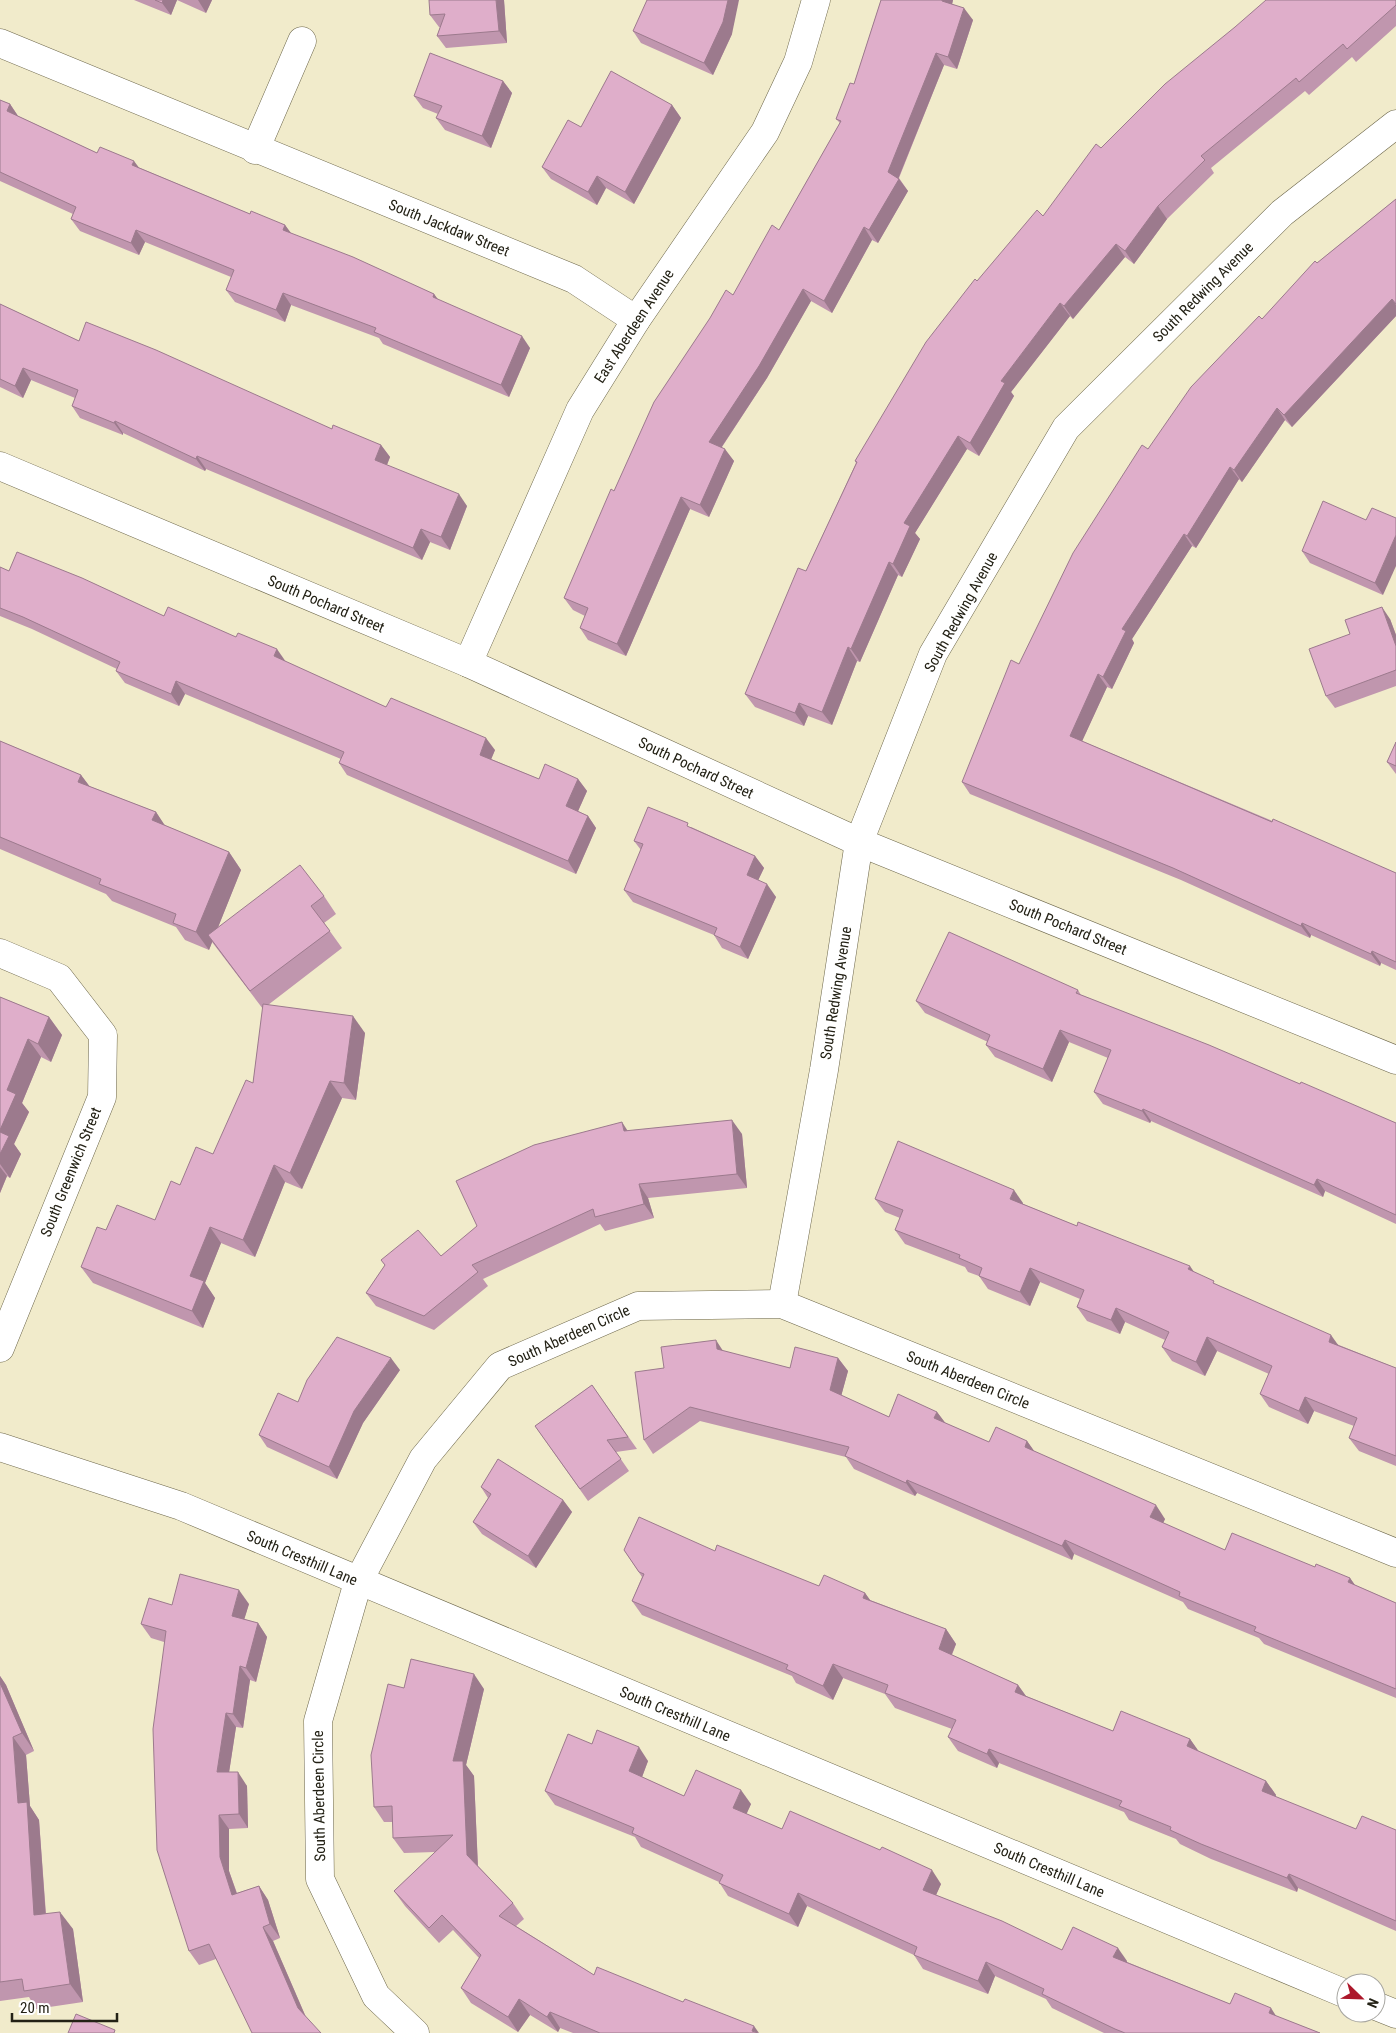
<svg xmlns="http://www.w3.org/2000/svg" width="1396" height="2033" font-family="'Roboto Condensed',sans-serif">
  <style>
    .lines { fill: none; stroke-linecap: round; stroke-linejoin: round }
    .minor-casing { stroke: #6e684c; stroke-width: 29 }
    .minor { stroke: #fff; stroke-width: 28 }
    .wall { fill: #c096ae }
    .shaded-wall { fill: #9c7a8d }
    .building { fill: #dfaeca; stroke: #9c7a8d }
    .labels { text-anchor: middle; stroke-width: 4; stroke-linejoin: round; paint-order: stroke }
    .street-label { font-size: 15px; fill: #232115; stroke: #fff }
  </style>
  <rect width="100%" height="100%" fill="#f1ebcb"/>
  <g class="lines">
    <defs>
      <g id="minor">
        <polyline points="0,43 574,279 636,320"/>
        <polyline points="255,150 302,41"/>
        <polyline points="0,466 468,663 859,842 1396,1060"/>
        <polyline points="468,663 580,410 636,320 765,132 798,62 816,0"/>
        <polyline points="0,953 59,978 103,1035 102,1097 0,1348"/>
        <polyline points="782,1304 824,1070 859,842 933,654 1066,428 1282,213 1396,124"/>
        <polyline points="0,1447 181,1506 1346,1994"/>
        <polyline points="1376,2006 1396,2014"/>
        <polyline points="415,2033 376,1996 320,1879 318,1721 358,1582 423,1459 500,1366 638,1306 782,1304 1396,1553"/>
      </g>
    </defs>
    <!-- minor casing -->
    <use href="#minor" class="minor-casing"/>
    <!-- minor -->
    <use href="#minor" class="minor"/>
  </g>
  <!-- wall -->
  <g class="wall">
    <polygon points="134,0 212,0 206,13 177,0 171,15"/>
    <polygon points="504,0 507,43 446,48 437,36 440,27 439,27 430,15"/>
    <polygon points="881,0 953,0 952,4 973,20 957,69 944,65 899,178 908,191 878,243 872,240 832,313 811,301 767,378 722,447 734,461 709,517 690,509 626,656 588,640 580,628 585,616 573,610 564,598 614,491 733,295 779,230 840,123 836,119 854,84"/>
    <polygon points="1396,0 1396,26 1356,62 1352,57 1309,95 1305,91 1211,168 1214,173 1167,219 1134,264 1125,257 1073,319 1070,316 1011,392 1014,396 979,456 967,449 915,533 920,539 902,577 898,575 860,662 857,661 832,725 808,716 804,726 755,707 745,694 806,571 856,463 855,461 977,281 1043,216 1101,148"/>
    <polygon points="633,31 732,34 713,75 641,43"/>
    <polygon points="503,81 512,93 491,148 445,130 436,118 438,114 423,108 414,96"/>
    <polygon points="0,100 10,104 18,116 97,153 140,168 250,214 285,225 291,234 434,294 438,300 530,348 509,397 383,344 379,338 291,305 285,322 235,302 226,290 231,277 145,242 139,255 80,231 71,219 73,214 0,181"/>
    <polygon points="672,105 681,118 634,204 606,188 597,205 551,179 542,167 581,127"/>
    <polygon points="1396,199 1396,316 1292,427 1285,420 1242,482 1239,479 1196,548 1192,546 1132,639 1134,643 1112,689 1107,687 1082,741 1396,873 1396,970 1381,963 1380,966 1311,935 1310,938 1181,880 970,794 962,782 1019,664 1148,449 1262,319 1317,263"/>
    <polygon points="0,304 79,341 332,429 381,445 390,457 387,465 467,506 450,550 430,542 422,560 206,469 205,471 123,433 123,435 80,418 72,406 75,398 31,380 23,398 0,387"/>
    <polygon points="1366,520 1383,595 1310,563 1302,551"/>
    <polygon points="0,567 9,571 164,616 286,662 386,707 495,750 491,759 539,779 578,779 587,791 578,811 588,816 596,828 576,874 347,775 339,763 341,759 185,694 179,706 125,683 116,671 117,669 32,629 0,616"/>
    <polygon points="1390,619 1396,635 1396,686 1335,708 1326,696 1350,634"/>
    <polygon points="0,741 81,775 89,786 156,812 164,825 229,852 241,870 218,927 324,896 336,914 324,923 342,948 268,1005 365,1033 356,1100 342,1098 302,1189 285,1182 255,1257 221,1243 205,1283 215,1298 203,1328 93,1283 81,1267 106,1230 155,1220 180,1185 213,1154 253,1083 263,1009 212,942 209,950 185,940 176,927 112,901 106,894 0,849"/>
    <polygon points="1396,742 1396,774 1387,762"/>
    <polygon points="691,827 755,856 764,868 758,880 776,897 748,959 722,948 714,935 633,902 624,890 641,850 634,841"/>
    <polygon points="1078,990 1081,995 1396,1123 1396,1224 1325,1191 1323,1197 1151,1121 1150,1123 1103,1104 1094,1092 1108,1058 1069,1042 1052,1082 995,1057 986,1045 988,1042 925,1013 916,1001"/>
    <polygon points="0,997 49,1017 62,1035 51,1062 41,1057 22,1103 29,1112 14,1144 21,1154 10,1178 7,1176 0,1193"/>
    <polygon points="628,1131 742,1134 747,1188 648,1198 654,1218 605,1231 600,1224 483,1279 488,1286 434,1330 376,1306 366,1293 385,1265 381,1260 441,1256"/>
    <polygon points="875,1199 1023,1203 1023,1204 1077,1226 1194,1272 1217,1285 1339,1345 1396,1368 1396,1466 1359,1451 1349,1438 1354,1426 1314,1411 1308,1424 1269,1407 1260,1394 1269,1374 1217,1351 1205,1376 1172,1361 1162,1347 1165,1340 1125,1322 1120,1334 1087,1321 1077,1307 1080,1299 1040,1282 1030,1306 988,1289 979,1276 968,1272 965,1267 905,1244 895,1230 900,1218 885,1212"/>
    <polygon points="723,1351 790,1368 838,1358 848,1371 841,1396 889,1417 937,1412 945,1423 989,1442 1027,1441 1034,1451 1165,1519 1163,1523 1225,1550 1315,1567 1350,1578 1355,1585 1396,1603 1396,1698 1264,1644 1259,1638 1188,1609 1183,1602 1074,1554 1072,1560 917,1493 915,1496 854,1469 846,1457 700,1421 653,1454 644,1440 664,1368"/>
    <polygon points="400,1370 363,1423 337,1479 267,1447 259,1435 298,1402"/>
    <polygon points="592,1385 637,1449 616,1452 629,1471 588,1501 535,1426"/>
    <polygon points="481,1487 563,1500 572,1512 536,1568 482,1534 473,1522 488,1498"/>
    <polygon points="624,1550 715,1551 819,1586 865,1593 870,1600 946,1629 956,1644 952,1655 1018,1685 1026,1696 1113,1731 1190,1739 1198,1751 1266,1781 1276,1795 1275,1797 1356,1829 1396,1830 1396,1931 1298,1888 1297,1892 1211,1859 1180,1844 1176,1839 1129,1820 1124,1812 999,1763 997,1768 958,1751 948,1737 952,1729 895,1708 885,1694 843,1678 833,1700 796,1683 792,1676 642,1615 632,1601 642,1577"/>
    <polygon points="249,1604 244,1619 258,1623 267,1637 256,1682 250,1680 243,1728 236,1727 229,1772 247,1786 248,1828 229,1829 229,1871 237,1893 259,1886 268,1900 280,1938 273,1941 305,2015 216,1959 199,1965 189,1951 164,1642 151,1638 141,1624 172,1605"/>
    <polygon points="0,1676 6,1685 34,1751 26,1755 30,1806 39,1820 46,1914 73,1929 83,2002 36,2009 29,1997 0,2001"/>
    <polygon points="404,1688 484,1689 466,1765 474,1776 478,1866 513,1903 524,1919 516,1926 594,1975 759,2033 573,2033 560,2028 558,2032 530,2015 518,2032 471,2003 461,1988 479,1958 453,1930 439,1943 405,1906 394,1891 435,1852 404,1853 393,1838 393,1822 384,1822 374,1807"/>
    <polygon points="592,1744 648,1761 642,1777 684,1796 751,1804 746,1814 782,1829 941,1884 936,1895 1062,1950 1127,1961 1127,1962 1230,2004 1276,2016 1320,2033 1104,2033 1052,2008 1046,1999 995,1976 988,1994 923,1969 914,1955 807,1906 798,1927 728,1896 719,1882 641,1847 635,1837 555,1805 545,1791"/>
  </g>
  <!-- shaded-wall -->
  <g class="shaded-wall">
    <polygon points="163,0 177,0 171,15 162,3"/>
    <polygon points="198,0 212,0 206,13"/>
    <polygon points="496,0 504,0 507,43 499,31"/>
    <polygon points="728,0 739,0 732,34 713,75 704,63"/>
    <polygon points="942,0 953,0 950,13"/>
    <polygon points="964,8 973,20 957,69 948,57"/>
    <polygon points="936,53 944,65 896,184 899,179 908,191 878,243 869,230 888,172"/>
    <polygon points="503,81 512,93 491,148 482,136"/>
    <polygon points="10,104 18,116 7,111"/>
    <polygon points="672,105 681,118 634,204 625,192"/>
    <polygon points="134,161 143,173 132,165"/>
    <polygon points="597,176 606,188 597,205 588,192"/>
    <polygon points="1158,206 1167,219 1134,264 1125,251"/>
    <polygon points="285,225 294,237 283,230"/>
    <polygon points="864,227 872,240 832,313 824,301"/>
    <polygon points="136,230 145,242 139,255 131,243"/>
    <polygon points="1116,244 1125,257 1073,319 1064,306"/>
    <polygon points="803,289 811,301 767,378 717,454 709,442"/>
    <polygon points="283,293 291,305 285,322 276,310"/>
    <polygon points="434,294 443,306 433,297"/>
    <polygon points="1392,299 1396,305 1396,316 1292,427 1284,415"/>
    <polygon points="1060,303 1070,316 1011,392 1014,396 979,456 970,443 1001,381"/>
    <polygon points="522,336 530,348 509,397 501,385"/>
    <polygon points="23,368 31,380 23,398 15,386"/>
    <polygon points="1277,408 1285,420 1242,482 1234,470"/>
    <polygon points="115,421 123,433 123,435 114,423"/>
    <polygon points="958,436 967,449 915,533 920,539 902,577 893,564 904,523"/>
    <polygon points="381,445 390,457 384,472 375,460"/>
    <polygon points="725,449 734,461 709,517 700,505"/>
    <polygon points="197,456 206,469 205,471 196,459"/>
    <polygon points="1230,467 1239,479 1196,548 1187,536"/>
    <polygon points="459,494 467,506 450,550 441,537"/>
    <polygon points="681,497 690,509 626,656 617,644"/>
    <polygon points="421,529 430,542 422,560 413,548"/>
    <polygon points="1184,534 1192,546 1132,639 1134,643 1112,689 1103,677 1122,629"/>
    <polygon points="1396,535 1396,566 1383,595 1375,583"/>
    <polygon points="889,562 898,575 860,662 851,649"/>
    <polygon points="1382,607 1390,619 1396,635 1396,646"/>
    <polygon points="848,647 857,661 832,725 822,712"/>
    <polygon points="277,649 286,662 274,656"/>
    <polygon points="1098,674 1107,687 1079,748 1070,736"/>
    <polygon points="176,681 185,694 179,706 171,694"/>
    <polygon points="799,703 808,716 804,726 795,713"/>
    <polygon points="486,738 495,750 488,767 480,755"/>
    <polygon points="81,775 94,792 78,782"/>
    <polygon points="578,779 587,791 575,818 566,806"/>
    <polygon points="156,812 168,830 152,820"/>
    <polygon points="588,816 596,828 576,874 568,861"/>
    <polygon points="229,852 241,870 209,950 196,932"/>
    <polygon points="755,856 764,868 755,887 747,875"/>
    <polygon points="767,884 776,897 748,959 740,947"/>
    <polygon points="1302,923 1311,935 1310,938 1301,926"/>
    <polygon points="1372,951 1381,963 1380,966 1371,954"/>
    <polygon points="353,1016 365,1033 356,1100 344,1083"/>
    <polygon points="49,1017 62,1035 51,1062 38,1044"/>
    <polygon points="1060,1030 1069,1042 1052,1082 1043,1069"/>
    <polygon points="28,1039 41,1057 22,1103 29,1112 14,1144 21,1154 10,1178 0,1164 0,1130 7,1090"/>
    <polygon points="330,1081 342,1098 302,1189 290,1173"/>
    <polygon points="1143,1109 1151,1121 1150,1123 1142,1111"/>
    <polygon points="732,1120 742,1134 747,1188 737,1174"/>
    <polygon points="622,1122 631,1136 624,1131"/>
    <polygon points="274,1165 285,1182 255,1257 243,1240"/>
    <polygon points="0,1167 7,1176 0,1193"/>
    <polygon points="1317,1179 1325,1191 1323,1197 1314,1185"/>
    <polygon points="639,1184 648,1198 654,1218 644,1204"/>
    <polygon points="1014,1190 1023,1203 1019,1213 1010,1199"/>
    <polygon points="210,1227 221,1243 205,1283 215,1298 203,1328 192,1311 190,1276"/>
    <polygon points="1190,1266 1199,1279 1188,1269"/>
    <polygon points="1030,1268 1040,1282 1030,1306 1020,1292"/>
    <polygon points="1116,1308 1125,1322 1120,1334 1111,1320"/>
    <polygon points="1331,1335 1341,1349 1329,1342"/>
    <polygon points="1207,1337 1217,1351 1205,1376 1196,1362"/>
    <polygon points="716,1340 725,1354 717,1349"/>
    <polygon points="391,1358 400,1370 363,1423 337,1479 329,1467 354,1411"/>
    <polygon points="838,1358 848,1371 839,1404 830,1390"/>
    <polygon points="1305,1397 1314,1411 1308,1424 1299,1411"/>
    <polygon points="937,1412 947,1425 934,1418"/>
    <polygon points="1027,1441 1037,1455 1025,1447"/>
    <polygon points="907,1480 917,1493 915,1496 906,1483"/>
    <polygon points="563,1500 572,1512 536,1568 528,1556"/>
    <polygon points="1156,1505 1165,1519 1160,1530 1150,1517"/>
    <polygon points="1065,1540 1074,1554 1072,1560 1062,1546"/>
    <polygon points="1350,1578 1359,1591 1348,1582"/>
    <polygon points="239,1590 249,1604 241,1630 232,1616"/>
    <polygon points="865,1593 875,1607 863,1598"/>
    <polygon points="258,1623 267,1637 256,1682 246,1668"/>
    <polygon points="946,1629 956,1644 948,1663 939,1649"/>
    <polygon points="833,1664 843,1678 833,1700 823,1686"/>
    <polygon points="240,1666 250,1680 243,1728 233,1714"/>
    <polygon points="474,1674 484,1689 466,1765 474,1776 478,1870 467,1855 453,1761"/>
    <polygon points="0,1676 6,1685 34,1751 22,1733 0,1683"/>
    <polygon points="1018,1685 1028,1699 1015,1692"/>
    <polygon points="226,1713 236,1727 227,1786 217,1772"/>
    <polygon points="13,1737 26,1755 30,1806 39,1820 47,1933 34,1915 18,1803"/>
    <polygon points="1190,1739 1200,1753 1187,1746"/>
    <polygon points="639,1747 648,1761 639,1785 629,1771"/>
    <polygon points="989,1749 999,1763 997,1768 987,1754"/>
    <polygon points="238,1772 247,1786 248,1828 239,1814"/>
    <polygon points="1266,1781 1276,1795 1272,1805 1262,1791"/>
    <polygon points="741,1790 751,1804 743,1822 733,1808"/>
    <polygon points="219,1815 229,1829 229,1871 242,1909 232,1895 220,1857"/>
    <polygon points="932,1870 941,1884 932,1904 923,1890"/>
    <polygon points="1289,1874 1298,1888 1297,1892 1287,1878"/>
    <polygon points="259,1886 268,1900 280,1938 270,1924"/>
    <polygon points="798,1893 807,1906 798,1927 789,1914"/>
    <polygon points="60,1912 73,1929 83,2002 70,1984"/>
    <polygon points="263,1927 273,1941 308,2022 298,2008"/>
    <polygon points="1118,1948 1127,1961 1123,1970 1113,1957"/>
    <polygon points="986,1962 995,1976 988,1994 978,1981"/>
    <polygon points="519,1999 530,2015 518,2032 508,2017"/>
    <polygon points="1271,2008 1280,2022 1269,2013"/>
    <polygon points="550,2012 560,2028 558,2032 547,2017"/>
    <polygon points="754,2026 759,2033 752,2031"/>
  </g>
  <!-- building -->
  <g class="building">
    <polygon points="155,0 163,0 162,3"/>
    <polygon points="429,0 496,0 499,31 437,36 445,14 430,15"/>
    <polygon points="647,0 728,0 723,22 704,63 633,31"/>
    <polygon points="881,0 942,0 942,1 964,8 948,57 936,53 888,172 899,179 869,230 864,227 824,301 803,289 759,366 709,442 725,449 700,505 681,497 617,644 580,628 588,608 564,598 611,489 614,491 654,402 710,318 726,290 733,295 772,225 779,230 841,121 836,119 850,83 854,84"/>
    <polygon points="1266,0 1396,0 1396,5 1347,49 1343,44 1299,82 1296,78 1201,156 1205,160 1158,206 1125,251 1116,244 1064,306 1060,303 1001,381 1005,383 970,443 958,436 904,523 910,526 893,564 889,562 851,649 848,647 822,712 799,703 795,713 745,694 798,568 806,571 857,462 855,461 926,342 975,279 977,281 1037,210 1043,216 1096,144 1101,148 1165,84 1235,27"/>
    <polygon points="430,53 503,81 482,136 436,118 442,106 414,96"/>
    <polygon points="611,71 672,105 625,192 597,176 588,192 542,167 568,120 581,127"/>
    <polygon points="0,100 10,104 7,111 97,153 100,147 134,161 132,165 250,214 251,211 285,225 283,230 353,257 434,294 433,297 522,336 501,385 374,332 376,328 283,293 276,310 226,290 234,270 136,230 131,243 71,219 76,207 0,172"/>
    <polygon points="1396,199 1396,304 1392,299 1284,415 1277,408 1234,470 1230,467 1187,536 1184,534 1122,629 1126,631 1103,677 1098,674 1070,736 1272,822 1273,819 1396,873 1396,962 1372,951 1371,954 1302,923 1301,926 1173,868 962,782 1011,660 1019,664 1073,553 1142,445 1148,449 1191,387 1259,316 1262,319 1315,261 1317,263"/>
    <polygon points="0,304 79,341 86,322 156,350 332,429 333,425 381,445 375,460 459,494 441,537 421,529 413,548 197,456 196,459 115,421 114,423 72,406 78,390 23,368 15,386 0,379"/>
    <polygon points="1323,501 1366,520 1372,508 1396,518 1396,535 1375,583 1302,551"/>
    <polygon points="17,552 82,578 164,616 168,607 236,637 238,633 277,649 274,656 386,707 391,698 486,738 480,755 539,779 545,764 578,779 566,806 588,816 568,861 339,763 344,752 176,681 171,694 116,671 120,662 23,617 0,608 0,567 9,571"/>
    <polygon points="1382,607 1396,646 1396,670 1326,696 1309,649 1350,634 1345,620"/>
    <polygon points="0,741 81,775 78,782 156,812 152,820 229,852 196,932 173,923 176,914 99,884 101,879 0,837"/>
    <polygon points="1396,742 1396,766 1387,762"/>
    <polygon points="648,807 688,823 687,826 755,856 747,875 767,884 740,947 714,935 717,928 624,890 643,844 634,841"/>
    <polygon points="300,865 324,896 311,906 330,931 250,991 208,935"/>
    <polygon points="949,932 1078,990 1076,993 1209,1045 1300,1084 1301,1082 1396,1123 1396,1215 1317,1179 1314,1185 1143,1109 1142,1111 1094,1092 1111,1050 1060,1030 1043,1069 986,1045 990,1035 916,1001"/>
    <polygon points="0,997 49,1017 38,1044 28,1039 7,1090 16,1094 0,1130"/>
    <polygon points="263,1004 353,1016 344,1083 330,1081 290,1173 274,1165 243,1240 210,1227 190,1276 204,1281 192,1311 81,1267 97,1227 106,1230 117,1205 155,1220 171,1181 180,1185 196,1147 213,1154 246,1080 253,1083"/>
    <polygon points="732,1120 737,1174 639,1184 644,1204 595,1217 593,1209 472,1265 478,1272 424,1316 366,1293 385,1265 381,1260 418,1230 441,1256 477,1226 456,1181 534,1145 622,1122 624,1131"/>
    <polygon points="0,1132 9,1136 0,1154"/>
    <polygon points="898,1141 1014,1190 1010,1199 1077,1226 1078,1222 1190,1266 1188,1269 1214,1281 1213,1283 1331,1335 1329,1342 1396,1368 1396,1456 1349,1438 1357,1418 1305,1397 1299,1411 1260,1394 1272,1366 1207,1337 1196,1362 1162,1347 1169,1332 1116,1308 1111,1320 1077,1307 1084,1290 1030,1268 1020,1292 979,1276 982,1268 959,1258 960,1255 895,1230 903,1210 875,1199"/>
    <polygon points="337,1337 391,1358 354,1411 329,1467 259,1435 278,1393 298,1402 307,1380"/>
    <polygon points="716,1340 717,1349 790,1368 795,1347 838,1358 830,1390 889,1417 898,1394 937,1412 934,1418 989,1442 996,1427 1027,1441 1025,1447 1156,1505 1150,1517 1225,1550 1232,1533 1315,1567 1316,1564 1350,1578 1348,1582 1396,1603 1396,1689 1254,1631 1256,1627 1179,1596 1180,1592 1065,1540 1062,1546 907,1480 906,1483 845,1456 849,1447 690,1407 644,1440 635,1372 664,1368 661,1347"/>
    <polygon points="592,1385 628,1437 607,1440 621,1459 580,1489 535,1426"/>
    <polygon points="498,1459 563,1500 528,1556 473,1522 491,1494 481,1487"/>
    <polygon points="639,1517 715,1551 717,1545 819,1586 824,1575 865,1593 863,1598 946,1629 939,1649 1018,1685 1015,1692 1113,1731 1121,1711 1190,1739 1187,1746 1266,1781 1262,1791 1356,1829 1362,1816 1396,1830 1396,1921 1289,1874 1287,1878 1201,1844 1170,1830 1171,1827 1119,1806 1122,1801 989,1749 987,1754 948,1737 956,1720 885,1693 888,1685 833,1664 823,1686 786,1669 788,1665 632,1601 644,1574 639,1572 624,1550"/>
    <polygon points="180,1574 239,1590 232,1616 258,1623 246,1668 240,1666 233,1714 226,1713 217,1772 238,1772 239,1814 219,1815 220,1857 232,1895 259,1886 270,1924 263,1927 298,2008 321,2033 252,2033 209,1944 189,1951 157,1850 153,1729 166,1631 141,1624 149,1598 172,1605"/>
    <polygon points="411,1659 474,1674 453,1761 463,1761 467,1855 513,1903 499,1916 594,1975 597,1967 683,2002 685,1999 754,2026 752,2031 758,2033 600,2033 550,2012 547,2017 519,1999 508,2017 461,1988 481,1955 442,1915 429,1928 394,1891 453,1835 393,1838 392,1806 374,1807 371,1755 388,1684 404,1688"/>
    <polygon points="0,1683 22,1733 13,1737 18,1803 27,1802 34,1915 60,1912 70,1984 24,1991 22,1979 0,1982"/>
    <polygon points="597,1730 639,1747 629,1771 684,1796 696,1770 741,1790 733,1808 782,1829 790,1811 880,1850 882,1847 932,1870 923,1890 1002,1921 1062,1950 1073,1927 1118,1948 1113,1957 1230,2004 1235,1993 1271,2008 1269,2013 1320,2033 1125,2033 1115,2029 1042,1994 1044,1989 986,1962 978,1981 914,1955 917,1947 798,1893 789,1914 719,1883 723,1875 632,1833 634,1828 545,1791 568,1734 592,1744"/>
    <polygon points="76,2014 115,2030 114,2033 68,2033"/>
  </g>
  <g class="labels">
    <!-- street labels -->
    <g class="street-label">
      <text transform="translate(449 228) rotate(22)" y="5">South Jackdaw Street</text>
      <text transform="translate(1203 292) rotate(-45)" y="5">South Redwing Avenue</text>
      <text transform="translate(634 326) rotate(-57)" y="5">East Aberdeen Avenue</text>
      <text transform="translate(326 604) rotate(23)" y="5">South Pochard Street</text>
      <text transform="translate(961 612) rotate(-61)" y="5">South Redwing Avenue</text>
      <text transform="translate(696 768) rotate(25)" y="5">South Pochard Street</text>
      <text transform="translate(1068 927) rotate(22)" y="5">South Pochard Street</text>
      <text transform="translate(836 993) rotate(-81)" y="5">South Redwing Avenue</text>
      <text transform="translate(71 1172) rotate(-68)" y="5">South Greenwich Street</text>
      <text transform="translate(569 1336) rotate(-24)" y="5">South Aberdeen Circle</text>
      <text transform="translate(968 1380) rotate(22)" y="5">South Aberdeen Circle</text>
      <text transform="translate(302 1558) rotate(23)" y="5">South Cresthill Lane</text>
      <text transform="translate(675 1714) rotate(23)" y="5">South Cresthill Lane</text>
      <text transform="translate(319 1796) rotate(-91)" y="5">South Aberdeen Circle</text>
      <text transform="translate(1049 1870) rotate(23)" y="5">South Cresthill Lane</text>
    </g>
  </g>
  <!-- north arrow -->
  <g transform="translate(1361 1998) rotate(113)"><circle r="24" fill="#ffffff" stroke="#a7a6a1"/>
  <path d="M0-4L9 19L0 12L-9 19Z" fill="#ac172a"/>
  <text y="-8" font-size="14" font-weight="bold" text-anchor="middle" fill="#232115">N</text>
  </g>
  <!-- scale -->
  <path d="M12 2013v8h105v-8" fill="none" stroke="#232115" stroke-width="2.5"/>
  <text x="20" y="2013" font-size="15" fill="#232115" stroke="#ffffff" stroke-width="4" paint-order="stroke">20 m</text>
</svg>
